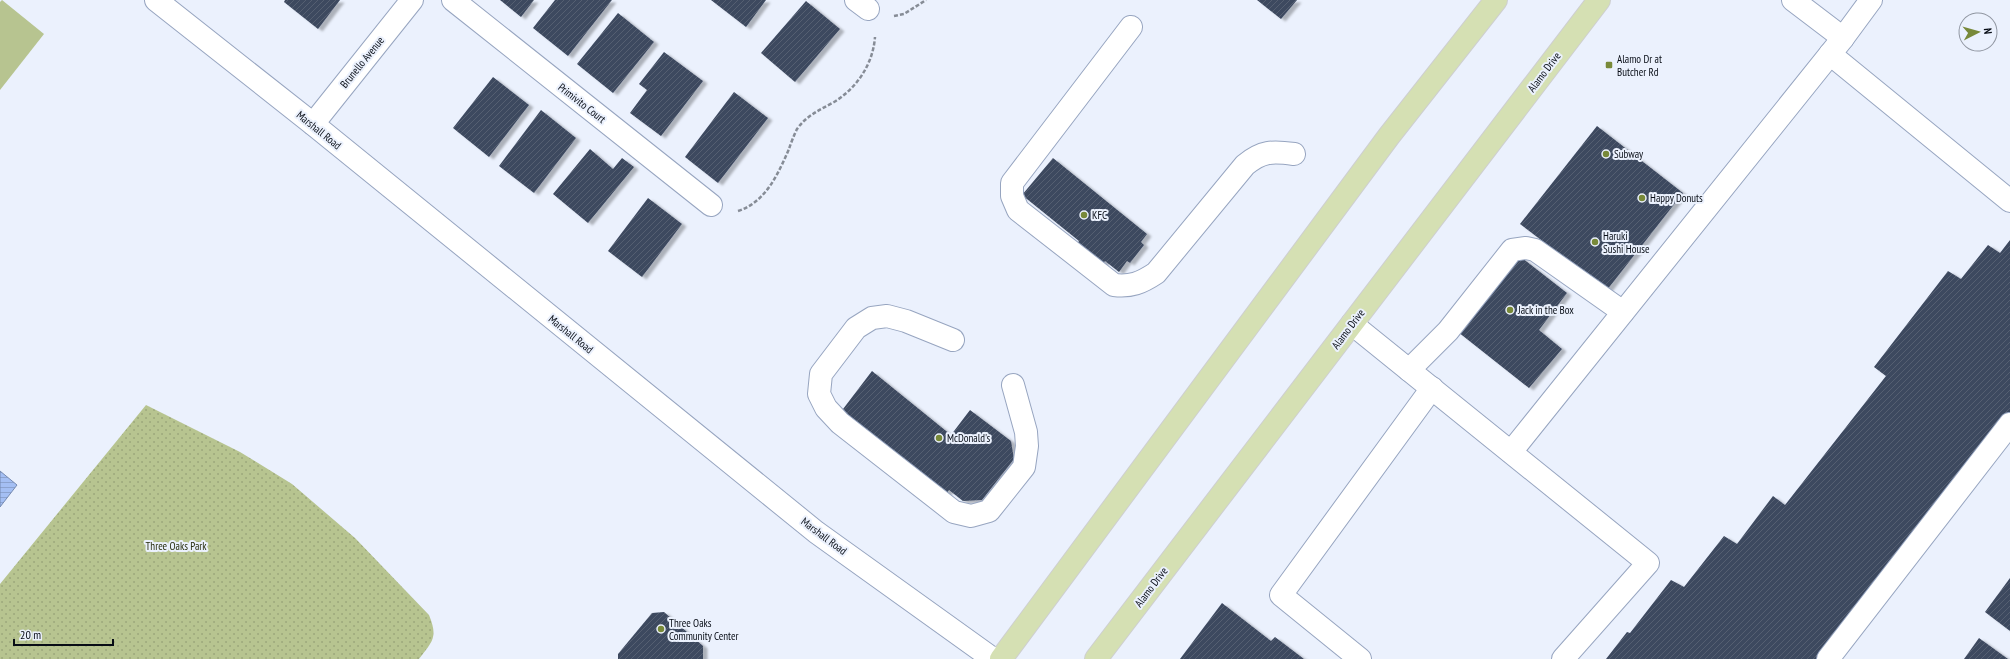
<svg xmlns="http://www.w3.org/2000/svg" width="2010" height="659" font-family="'PT Sans Narrow',sans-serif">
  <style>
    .green { fill: #b7c490 }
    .park { fill: url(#park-dots) }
    .water { fill: url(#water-rules); stroke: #758ab1 }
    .building { fill: url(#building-hatch); filter: url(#shadow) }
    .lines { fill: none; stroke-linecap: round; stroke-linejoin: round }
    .minor-casing { stroke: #97a5c0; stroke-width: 24 }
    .major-casing { stroke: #cecfd0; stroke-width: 24 }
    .path { stroke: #868c96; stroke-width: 2.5; stroke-dasharray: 4 2; stroke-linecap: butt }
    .minor { stroke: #fff; stroke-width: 22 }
    .major { stroke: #d5e0b3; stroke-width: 22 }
    .poi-dot { fill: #788939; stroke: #ebf1fd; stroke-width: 1.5 }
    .labels { text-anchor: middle; stroke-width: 4; stroke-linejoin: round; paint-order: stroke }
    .poi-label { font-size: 11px; fill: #080d16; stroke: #ebf1fd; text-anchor: start }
    .street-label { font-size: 11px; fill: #080d16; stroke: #ebf1fd }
    .park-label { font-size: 11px; fill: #272e0e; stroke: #ebf1fd }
  </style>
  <defs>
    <pattern id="park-dots" width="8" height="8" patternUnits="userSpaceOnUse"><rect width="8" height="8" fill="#b7c490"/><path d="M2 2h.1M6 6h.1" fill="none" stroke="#9ca77b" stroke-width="1.8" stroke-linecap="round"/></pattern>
    <pattern id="water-rules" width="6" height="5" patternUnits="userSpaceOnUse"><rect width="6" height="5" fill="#a4bff4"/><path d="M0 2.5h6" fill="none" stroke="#8ca3d0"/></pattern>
    <pattern id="building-hatch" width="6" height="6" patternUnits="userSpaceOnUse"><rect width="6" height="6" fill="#3c485f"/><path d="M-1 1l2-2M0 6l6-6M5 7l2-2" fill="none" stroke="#545e71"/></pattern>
    <filter id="shadow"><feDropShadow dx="4.5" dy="2.5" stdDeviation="1" flood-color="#0004"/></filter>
  </defs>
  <rect width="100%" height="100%" fill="#ebf1fd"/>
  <!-- green -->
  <polygon class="green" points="2,0 44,34 0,90 0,2"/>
  <!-- park -->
  <path class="park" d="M146,405L240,452L292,484L355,538L429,615C438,637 433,641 419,659H0V584Z"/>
  <!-- water -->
  <polygon class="water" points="0,471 17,485 0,507"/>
  <!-- building -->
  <g class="building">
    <polygon points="285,0 340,0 318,29 284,2"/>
    <polygon points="500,0 534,0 521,17"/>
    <polygon points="555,0 612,0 568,56 533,28"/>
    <polygon points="711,0 766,0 746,27"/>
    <polygon points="1257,0 1297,0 1281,19"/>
    <polygon points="806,1 840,29 795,82 761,53"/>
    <polygon points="618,13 654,42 613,93 577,64"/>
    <polygon points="664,52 703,81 661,136 630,113 647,90 639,84"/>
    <polygon points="493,77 529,105 489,157 453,128"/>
    <polygon points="734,92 768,118 718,183 685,157"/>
    <polygon points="541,110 576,138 534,193 499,166"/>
    <polygon points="1597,126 1683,193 1607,290 1520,224"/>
    <polygon points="590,149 613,169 622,158 634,167 588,223 553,194"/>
    <polygon points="1053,158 1147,234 1141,242 1144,245 1130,263 1127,261 1119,272 1105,261 1101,266 1075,246 1079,241 1022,195"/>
    <polygon points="648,198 682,224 642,277 608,251"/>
    <polygon points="2010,240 2010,414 1821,659 1606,659 1627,632 1630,633 1671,580 1684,587 1724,536 1737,544 1773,496 1785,505 1886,376 1874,367 1948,271 1961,279 1988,245 2000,253"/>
    <polygon points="1513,251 1567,293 1539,330 1562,349 1529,388 1453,328"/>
    <polygon points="872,371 951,435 970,410 1011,441 1014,459 982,500 963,501 949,490 944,497 840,413"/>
    <polygon points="2010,578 2010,631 1985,612"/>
    <polygon points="1222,603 1271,641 1275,637 1304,659 1180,659"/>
    <polygon points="664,612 703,646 703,659 618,659 618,654 652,613"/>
    <polygon points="1979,638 2008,659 1964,659"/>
  </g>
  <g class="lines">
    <defs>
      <g id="minor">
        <polyline points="156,0 313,124 816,532 993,659"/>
        <polyline points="453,0 711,205"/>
        <polyline points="856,0 868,9"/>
        <polyline points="1793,0 1843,38 1871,0"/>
        <path d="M1131,27L1012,183V196L1018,210L1114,285C1131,287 1141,283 1156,273L1245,165C1262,151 1272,151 1294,154"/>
        <polyline points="1830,54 2010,201"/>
        <polyline points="313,124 412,0"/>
        <polyline points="1352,324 1648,563 1563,659"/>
        <polyline points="953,340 906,321 887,316 872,318 856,328 821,374 819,394 826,408 840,423 954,512 971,516 989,511 1024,467 1027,446 1026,432 1013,385"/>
        <polyline points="1409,370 1448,331 1512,250 1526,248 1535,250 1623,312"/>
        <polyline points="1511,452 1843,38"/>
        <polyline points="1360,659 1281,595 1432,388"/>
        <polyline points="1828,659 2010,424"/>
      </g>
      <g id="major">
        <polyline points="1001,659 1389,136 1496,0"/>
        <polyline points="1096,659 1599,0"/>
      </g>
    </defs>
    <!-- minor casing -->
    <use href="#minor" class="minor-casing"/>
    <!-- major casing -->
    <use href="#major" class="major-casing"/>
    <!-- path -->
    <g class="path">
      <polyline points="894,16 904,14 926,0"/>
      <path d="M738,211C766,202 778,174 789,149C791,143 794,135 797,129C807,115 820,110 834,102C857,88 873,64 875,37"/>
    </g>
    <!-- minor -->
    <use href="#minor" class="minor"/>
    <!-- major -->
    <use href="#major" class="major"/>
  </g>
  <!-- markers -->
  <g class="poi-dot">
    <rect x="1605" y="61" width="8" height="8" rx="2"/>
    <circle cx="1606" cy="154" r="4"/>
    <circle cx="1642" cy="198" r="4"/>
    <circle cx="1084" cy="215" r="4"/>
    <circle cx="1595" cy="242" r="4"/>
    <circle cx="1510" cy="310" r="4"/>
    <circle cx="939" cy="438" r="4"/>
    <circle cx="661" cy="629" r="4"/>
  </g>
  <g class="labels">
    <!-- poi labels -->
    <g class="poi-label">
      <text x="1617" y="63">Alamo Dr at<tspan x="1617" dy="13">Butcher Rd</tspan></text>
      <text x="1614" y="158">Subway</text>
      <text x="1650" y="202">Happy Donuts</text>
      <text x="1092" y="219">KFC</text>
      <text x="1603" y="240">Haruki<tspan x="1603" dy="13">Sushi House</tspan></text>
      <text x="1518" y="314">Jack in the Box</text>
      <text x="947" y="442">McDonald's</text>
      <text x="669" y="627">Three Oaks<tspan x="669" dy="13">Community Center</tspan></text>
    </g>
    <!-- street labels -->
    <g class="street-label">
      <text transform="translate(362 62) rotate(-51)" y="4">Brunello Avenue</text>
      <text transform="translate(1544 72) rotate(-53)" y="4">Alamo Drive</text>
      <text transform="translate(582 103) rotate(38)" y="4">Primivito Court</text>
      <text transform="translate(319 130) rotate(39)" y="4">Marshall Road</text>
      <text transform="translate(1348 329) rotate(-53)" y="4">Alamo Drive</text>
      <text transform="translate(571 334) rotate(39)" y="4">Marshall Road</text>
      <text transform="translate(824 536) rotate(37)" y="4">Marshall Road</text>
      <text transform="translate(1151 587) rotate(-53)" y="4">Alamo Drive</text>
    </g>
    <!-- park labels -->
    <g class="park-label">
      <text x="176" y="550">Three Oaks Park</text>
    </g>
  </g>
  <!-- north arrow -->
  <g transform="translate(1978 32) rotate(84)"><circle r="19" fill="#ebf1fd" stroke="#9096a1"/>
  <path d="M0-3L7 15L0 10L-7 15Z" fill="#788939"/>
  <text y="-6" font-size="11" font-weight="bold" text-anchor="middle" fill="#080d16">N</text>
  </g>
  <!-- scale -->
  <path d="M14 639v6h99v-6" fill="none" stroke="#080d16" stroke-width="2"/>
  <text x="20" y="639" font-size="12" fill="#080d16" stroke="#ebf1fd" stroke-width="3" paint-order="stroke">20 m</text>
</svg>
